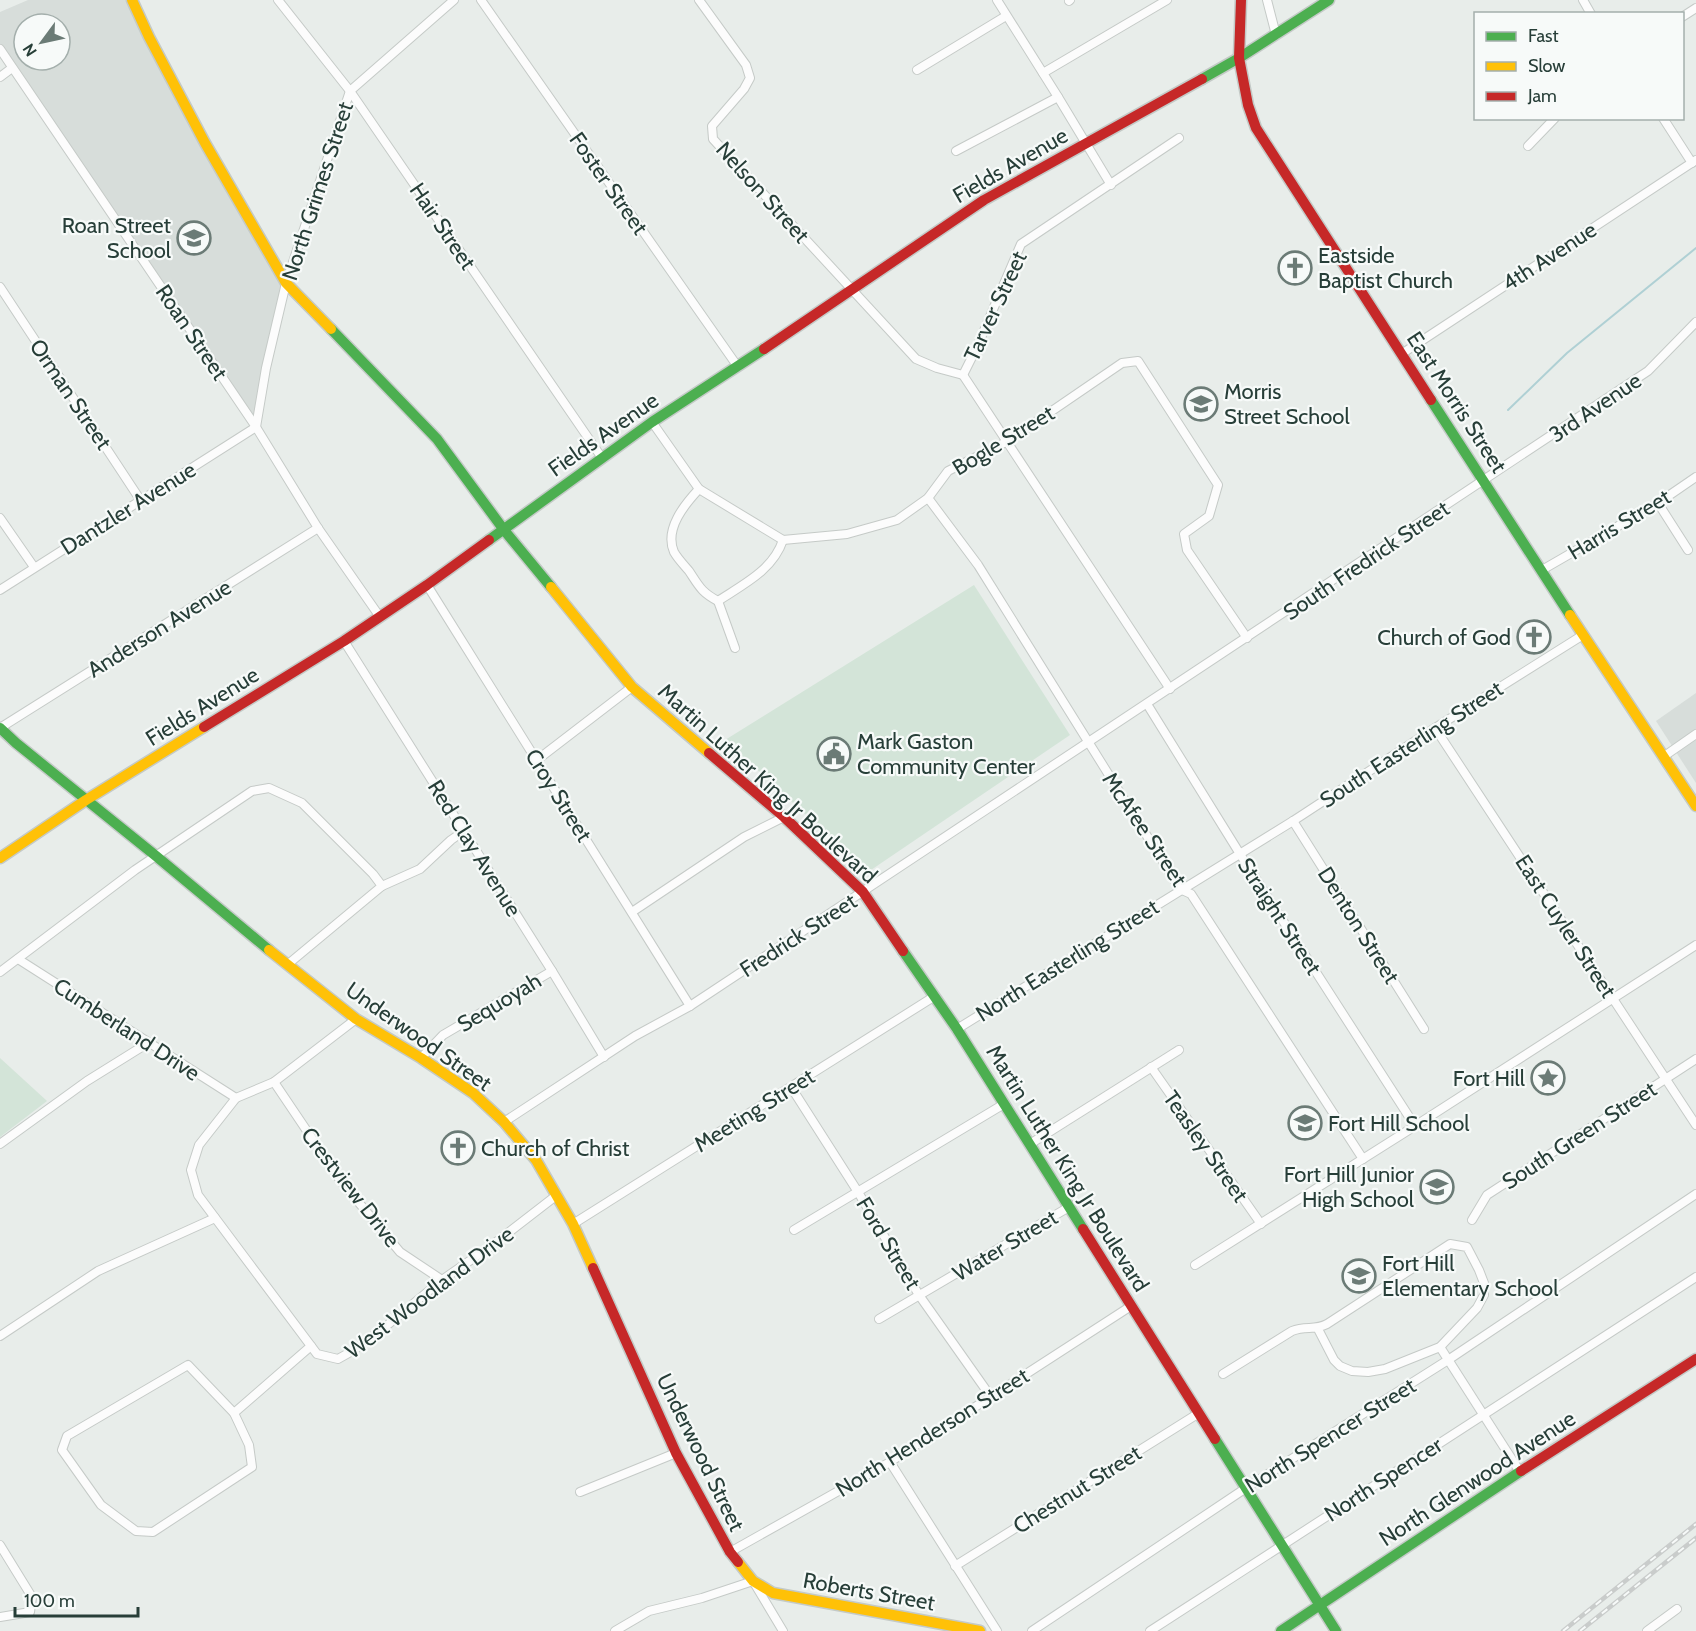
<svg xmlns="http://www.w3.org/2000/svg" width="1696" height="1631" font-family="Cabin,sans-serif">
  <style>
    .built { fill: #d7ddda; fill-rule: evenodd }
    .green { fill: #d3e4d8 }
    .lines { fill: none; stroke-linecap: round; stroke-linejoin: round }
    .stream { stroke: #afd0d4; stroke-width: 2 }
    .street-casing { stroke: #c5cac7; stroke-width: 10 }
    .fast-casing { stroke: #c4cac7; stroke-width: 13 }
    .slow-casing { stroke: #c4cac7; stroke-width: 13 }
    .jam-casing { stroke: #c4cac7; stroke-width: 13 }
    .street { stroke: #fcfcfc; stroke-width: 8 }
    .fast { stroke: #4caf50; stroke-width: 10 }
    .slow { stroke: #ffc107; stroke-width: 10 }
    .jam { stroke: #c62828; stroke-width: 10 }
    .rail-casing { stroke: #c9cccb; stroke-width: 4.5 }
    .rail { stroke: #f7faf9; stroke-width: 2; stroke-dasharray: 7; stroke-linecap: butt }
    .labels { text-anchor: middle; stroke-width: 4.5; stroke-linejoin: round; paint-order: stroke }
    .street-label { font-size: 22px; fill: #273e38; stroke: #f7faf9 }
    .poi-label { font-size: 22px; fill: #273e38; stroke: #f7faf9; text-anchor: start }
  </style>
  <rect width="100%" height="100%" fill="#e8edea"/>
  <!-- built -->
  <g class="built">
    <path d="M28,0H132L286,283L256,427L0,47V12ZM24,24H60V60H24Z"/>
    <polygon points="1696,693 1696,783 1656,721"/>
  </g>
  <!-- green -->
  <g class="green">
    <polygon points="974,585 1070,735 868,872 725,740"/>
    <polygon points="0,1058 47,1101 0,1137"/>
  </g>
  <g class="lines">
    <!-- stream -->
    <polyline class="stream" points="1508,410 1567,353 1696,248"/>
    <defs>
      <g id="street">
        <polyline points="278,0 350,91 602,458"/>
        <polyline points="481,0 738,367"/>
        <polyline points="699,0 746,65 750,78 744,89 712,126 713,139 916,359 937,368 963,375 977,347 1021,244 1179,138"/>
        <polyline points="997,0 1058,97 1111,185"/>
        <polyline points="1267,0 1276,35"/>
        <polyline points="1583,0 1591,14"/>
        <polyline points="1069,1 1070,0"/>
        <polyline points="1682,17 1696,8"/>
        <polyline points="0,49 256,427 318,528 380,617"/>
        <polyline points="917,70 1006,16"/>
        <polyline points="1043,73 1167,0"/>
        <polyline points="0,77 12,68"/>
        <polyline points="1663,118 1692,163"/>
        <polyline points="1528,146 1555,118"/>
        <polyline points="956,151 1058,97"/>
        <polyline points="0,287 141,501"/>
        <polyline points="1403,353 1696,160"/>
        <polyline points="963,375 1170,689"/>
        <polyline points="652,422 699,489 783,540"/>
        <path d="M699,489C685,504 664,529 674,552C678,559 684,565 689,571C699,586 701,592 718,601"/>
        <polyline points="928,498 978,565 1180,889 1191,894 1363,1159"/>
        <polyline points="1658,503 1688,550"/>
        <polyline points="0,518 34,567"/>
        <polyline points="783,540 847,534 897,520 928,498 948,471 1008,441 1122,363 1138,361 1218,485 1209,516 1184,534 1187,550 1247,638"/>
        <polyline points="1542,570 1658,503 1696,477"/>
        <polyline points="427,585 690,1006"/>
        <polyline points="0,590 256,427 266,368 286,283 350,91 454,0"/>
        <path d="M718,601C744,584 773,570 783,540"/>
        <polyline points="718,601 735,648"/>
        <polyline points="344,641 552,971 604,1057"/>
        <polyline points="1147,704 1240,854 1415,1126"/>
        <polyline points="0,728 318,528"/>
        <polyline points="1435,728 1696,1125"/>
        <polyline points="1663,757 1696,734"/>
        <polyline points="537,760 632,687"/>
        <polyline points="1293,821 1424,1029"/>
        <polyline points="382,886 420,869 451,840 464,831"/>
        <polyline points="632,912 744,837 784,817"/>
        <polyline points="18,959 236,1098"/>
        <polyline points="0,972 135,870 252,791 269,788 302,803 373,874 382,886 287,965"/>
        <polyline points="356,1019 274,1082 236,1098 199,1145 191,1170 198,1195 317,1354 338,1359 354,1350 385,1327 442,1280 491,1246 557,1195"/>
        <polyline points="957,1029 1293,821 1435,728 1583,635"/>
        <polyline points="421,1058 443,1035 552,971"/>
        <polyline points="1151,1067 1261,1224"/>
        <polyline points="274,1082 340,1180 400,1252 442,1280"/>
        <polyline points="791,1087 858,1192 919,1295 991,1397"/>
        <polyline points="504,1122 635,1036 690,1006 1648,371 1696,322"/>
        <polyline points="0,1144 87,1081 148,1043"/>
        <polyline points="1030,1144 1179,1050"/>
        <polyline points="1472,1220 1487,1195 1696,1059"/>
        <polyline points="573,1224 935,996"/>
        <polyline points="794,1230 1004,1104"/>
        <polyline points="1195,1265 1415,1126 1696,945"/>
        <polyline points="879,1319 1069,1207"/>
        <polyline points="0,1336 98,1271 215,1218"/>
        <polyline points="1440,1347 1520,1472"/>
        <polygon points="188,1365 234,1413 249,1445 252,1467 153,1532 136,1531 101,1505 62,1450 67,1436"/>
        <path d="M1223,1374L1292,1331C1306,1325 1314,1331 1327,1324L1450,1244L1467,1247L1479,1270L1484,1283V1295L1477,1308L1440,1347L1385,1369L1368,1372L1352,1371L1340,1366L1334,1360L1318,1329"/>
        <polyline points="234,1413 311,1346"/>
        <polyline points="890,1462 997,1631"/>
        <polyline points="580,1492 676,1453"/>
        <polyline points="0,1545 32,1597 30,1612 0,1617"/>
        <polyline points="730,1552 890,1462 1131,1306"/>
        <polyline points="955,1566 1199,1413"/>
        <polyline points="615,1631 649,1611 702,1598 753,1581 783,1631"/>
        <polyline points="1032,1631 1246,1488 1448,1360 1696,1194"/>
        <polyline points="1150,1631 1696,1277"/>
        <polyline points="1647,1631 1677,1609"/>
      </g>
      <g id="fast">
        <polyline points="1202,79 1239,58 1329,0"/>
        <polyline points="331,329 437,439 504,530 551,587"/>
        <polyline points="1431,400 1570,615"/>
        <polyline points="489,540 652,422 764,349"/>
        <polyline points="0,728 16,743 156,856 269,950"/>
        <polyline points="903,951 957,1029 1083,1229"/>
        <polyline points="1215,1439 1336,1631"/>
        <polyline points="1281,1631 1521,1471"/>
      </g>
      <g id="slow">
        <polyline points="132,0 149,37 205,143 286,283 331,329"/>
        <polyline points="551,587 632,687 709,753"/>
        <polyline points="1570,615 1696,806"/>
        <polyline points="0,858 86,800 204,727"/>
        <polyline points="269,950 356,1019 421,1058 473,1093 504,1122 536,1160 573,1224 593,1268"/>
        <polyline points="738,1562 753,1581 773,1593 980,1631"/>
      </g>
      <g id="jam">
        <polyline points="1241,0 1239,58 1248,105 1256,128 1431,400"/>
        <polyline points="764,349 984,200 1202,79"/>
        <polyline points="204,727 344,641 427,585 489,540"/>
        <polyline points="709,753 784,817 863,892 903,951"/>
        <polyline points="1083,1229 1215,1439"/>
        <polyline points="593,1268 676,1453 730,1552 738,1562"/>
        <polyline points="1521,1471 1696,1359"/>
      </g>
    </defs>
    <!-- street casing -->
    <use href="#street" class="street-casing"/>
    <!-- fast casing -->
    <use href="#fast" class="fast-casing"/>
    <!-- slow casing -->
    <use href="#slow" class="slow-casing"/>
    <!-- jam casing -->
    <use href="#jam" class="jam-casing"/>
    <!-- street -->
    <use href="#street" class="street"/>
    <!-- fast -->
    <use href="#fast" class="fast"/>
    <!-- slow -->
    <use href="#slow" class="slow"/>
    <!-- jam -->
    <use href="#jam" class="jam"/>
    <defs>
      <g id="rail">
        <polyline points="1563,1631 1696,1524"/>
        <polyline points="1580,1631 1696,1538"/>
      </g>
    </defs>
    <!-- rail casing -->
    <use href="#rail" class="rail-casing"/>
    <!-- rail -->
    <use href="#rail" class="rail"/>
  </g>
  <!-- icons -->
  <defs>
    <symbol id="school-ring" viewBox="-11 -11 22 22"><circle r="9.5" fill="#f7faf9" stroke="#6b7b76" stroke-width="1.5"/><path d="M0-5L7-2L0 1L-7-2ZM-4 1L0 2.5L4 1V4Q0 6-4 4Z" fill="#6b7b76"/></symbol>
    <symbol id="church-ring" viewBox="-11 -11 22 22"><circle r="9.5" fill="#f7faf9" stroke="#6b7b76" stroke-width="1.5"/><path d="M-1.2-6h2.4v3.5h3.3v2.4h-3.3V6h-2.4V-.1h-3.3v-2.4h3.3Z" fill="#6b7b76"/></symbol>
    <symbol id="civic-ring" viewBox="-11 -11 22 22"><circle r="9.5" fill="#f7faf9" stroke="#6b7b76" stroke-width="1.5"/><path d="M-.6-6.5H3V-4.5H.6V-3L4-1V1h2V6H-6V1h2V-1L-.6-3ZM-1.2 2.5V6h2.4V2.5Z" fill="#6b7b76"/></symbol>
    <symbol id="sight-ring" viewBox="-11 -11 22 22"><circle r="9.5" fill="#f7faf9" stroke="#6b7b76" stroke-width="1.5"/><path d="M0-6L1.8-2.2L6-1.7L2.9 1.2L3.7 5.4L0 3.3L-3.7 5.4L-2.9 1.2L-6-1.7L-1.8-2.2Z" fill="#6b7b76"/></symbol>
  </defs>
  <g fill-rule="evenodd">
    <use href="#school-ring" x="175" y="219" width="38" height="38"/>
    <use href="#church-ring" x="1276" y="249" width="38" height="38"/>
    <use href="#school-ring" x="1182" y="385" width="38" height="38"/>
    <use href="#church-ring" x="1515" y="618" width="38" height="38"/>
    <use href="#civic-ring" x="815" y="735" width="38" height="38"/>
    <use href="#sight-ring" x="1529" y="1059" width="38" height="38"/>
    <use href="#school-ring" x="1286" y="1104" width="38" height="38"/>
    <use href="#church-ring" x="439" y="1129" width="38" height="38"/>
    <use href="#school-ring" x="1418" y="1168" width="38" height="38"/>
    <use href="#school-ring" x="1340" y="1257" width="38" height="38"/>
  </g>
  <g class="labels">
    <!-- street labels -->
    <g class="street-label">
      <text transform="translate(1010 165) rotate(-30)" y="8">Fields Avenue</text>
      <text transform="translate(609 183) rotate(55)" y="8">Foster Street</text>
      <text transform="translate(317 191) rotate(-72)" y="8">North Grimes Street</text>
      <text transform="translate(763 192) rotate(48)" y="8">Nelson Street</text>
      <text transform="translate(443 226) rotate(56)" y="8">Hair Street</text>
      <text transform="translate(1549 256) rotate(-33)" y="8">4th Avenue</text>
      <text transform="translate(995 306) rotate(-65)" y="8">Tarver Street</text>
      <text transform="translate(192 332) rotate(56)" y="8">Roan Street</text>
      <text transform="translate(71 394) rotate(56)" y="8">Orman Street</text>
      <text transform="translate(1457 402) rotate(57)" y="8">East Morris Street</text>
      <text transform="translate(1595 407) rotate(-34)" y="8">3rd Avenue</text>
      <text transform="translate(603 434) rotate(-35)" y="8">Fields Avenue</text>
      <text transform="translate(1003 440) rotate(-31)" y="8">Bogle Street</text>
      <text transform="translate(128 508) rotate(-32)" y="8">Dantzler Avenue</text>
      <text transform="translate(1619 524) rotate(-31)" y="8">Harris Street</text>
      <text transform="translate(1366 560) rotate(-34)" y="8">South Fredrick Street</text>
      <text transform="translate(159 628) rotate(-32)" y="8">Anderson Avenue</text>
      <text transform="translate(202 706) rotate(-32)" y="8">Fields Avenue</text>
      <text transform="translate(1411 744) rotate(-33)" y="8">South Easterling Street</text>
      <text transform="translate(768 783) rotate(42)" y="8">Martin Luther King Jr Boulevard</text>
      <text transform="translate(559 795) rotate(58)" y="8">Croy Street</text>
      <text transform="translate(1145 829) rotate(56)" y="8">McAfee Street</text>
      <text transform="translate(475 848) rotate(58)" y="8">Red Clay Avenue</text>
      <text transform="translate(1280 916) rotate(57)" y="8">Straight Street</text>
      <text transform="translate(1359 925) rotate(58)" y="8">Denton Street</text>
      <text transform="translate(1566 926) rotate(57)" y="8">East Cuyler Street</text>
      <text transform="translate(798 935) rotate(-33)" y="8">Fredrick Street</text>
      <text transform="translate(1067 960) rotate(-32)" y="8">North Easterling Street</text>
      <text transform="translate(499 1002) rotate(-31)" y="8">Sequoyah</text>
      <text transform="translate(127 1029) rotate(33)" y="8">Cumberland Drive</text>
      <text transform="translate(419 1036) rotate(35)" y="8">Underwood Street</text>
      <text transform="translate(754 1110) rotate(-32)" y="8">Meeting Street</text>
      <text transform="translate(1579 1135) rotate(-33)" y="8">South Green Street</text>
      <text transform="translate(1206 1146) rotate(55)" y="8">Teasley Street</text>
      <text transform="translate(1068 1168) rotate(58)" y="8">Martin Luther King Jr Boulevard</text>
      <text transform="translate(351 1187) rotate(52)" y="8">Crestview Drive</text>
      <text transform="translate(889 1243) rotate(59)" y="8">Ford Street</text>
      <text transform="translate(1005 1245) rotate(-31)" y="8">Water Street</text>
      <text transform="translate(429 1292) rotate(-37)" y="8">West Woodland Drive</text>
      <text transform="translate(932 1432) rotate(-32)" y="8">North Henderson Street</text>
      <text transform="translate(1330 1435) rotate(-32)" y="8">North Spencer Street</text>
      <text transform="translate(701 1452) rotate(64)" y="8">Underwood Street</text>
      <text transform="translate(1477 1478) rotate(-33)" y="8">North Glenwood Avenue</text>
      <text transform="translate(1383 1479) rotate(-33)" y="8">North Spencer</text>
      <text transform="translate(1077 1489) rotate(-32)" y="8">Chestnut Street</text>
      <text transform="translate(869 1591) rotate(10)" y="8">Roberts Street</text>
    </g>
    <!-- poi labels -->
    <g class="poi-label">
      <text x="171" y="233" text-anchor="end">Roan Street<tspan x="171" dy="25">School</tspan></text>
      <text x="1318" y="263">Eastside<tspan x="1318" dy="25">Baptist Church</tspan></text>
      <text x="1224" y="399">Morris<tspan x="1224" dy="25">Street School</tspan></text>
      <text x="1511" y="645" text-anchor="end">Church of God</text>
      <text x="857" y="749">Mark Gaston<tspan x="857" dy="25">Community Center</tspan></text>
      <text x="1525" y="1086" text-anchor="end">Fort Hill</text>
      <text x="1328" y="1131">Fort Hill School</text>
      <text x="481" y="1156">Church of Christ</text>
      <text x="1414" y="1182" text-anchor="end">Fort Hill Junior<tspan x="1414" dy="25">High School</tspan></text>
      <text x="1382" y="1271">Fort Hill<tspan x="1382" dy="25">Elementary School</tspan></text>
    </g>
  </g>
  <!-- legend -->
  <rect x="1474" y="12" width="210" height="108" fill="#f7faf9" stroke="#a4afac" stroke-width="1.5"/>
  <rect x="1486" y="32" width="30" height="9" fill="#4caf50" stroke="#a4afac" stroke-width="1.5"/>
  <text x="1528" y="42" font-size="18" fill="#273e38">Fast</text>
  <rect x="1486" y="62" width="30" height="9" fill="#ffc107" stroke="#a4afac" stroke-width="1.5"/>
  <text x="1528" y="72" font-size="18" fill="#273e38">Slow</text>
  <rect x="1486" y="92" width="30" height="9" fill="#c62828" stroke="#a4afac" stroke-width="1.5"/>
  <text x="1528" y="102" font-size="18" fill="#273e38">Jam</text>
  <!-- north arrow -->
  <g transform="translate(42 42) rotate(237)"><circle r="28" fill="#f7faf9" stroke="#a4afac" stroke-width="1.5"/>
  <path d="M0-4.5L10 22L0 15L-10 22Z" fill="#6b7b76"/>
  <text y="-9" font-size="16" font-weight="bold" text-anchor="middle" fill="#273e38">N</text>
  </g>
  <!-- scale -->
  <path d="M15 1607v9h123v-9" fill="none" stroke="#273e38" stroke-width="3"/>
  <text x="24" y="1607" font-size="18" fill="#273e38" stroke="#f7faf9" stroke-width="4.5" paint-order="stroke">100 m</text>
</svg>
